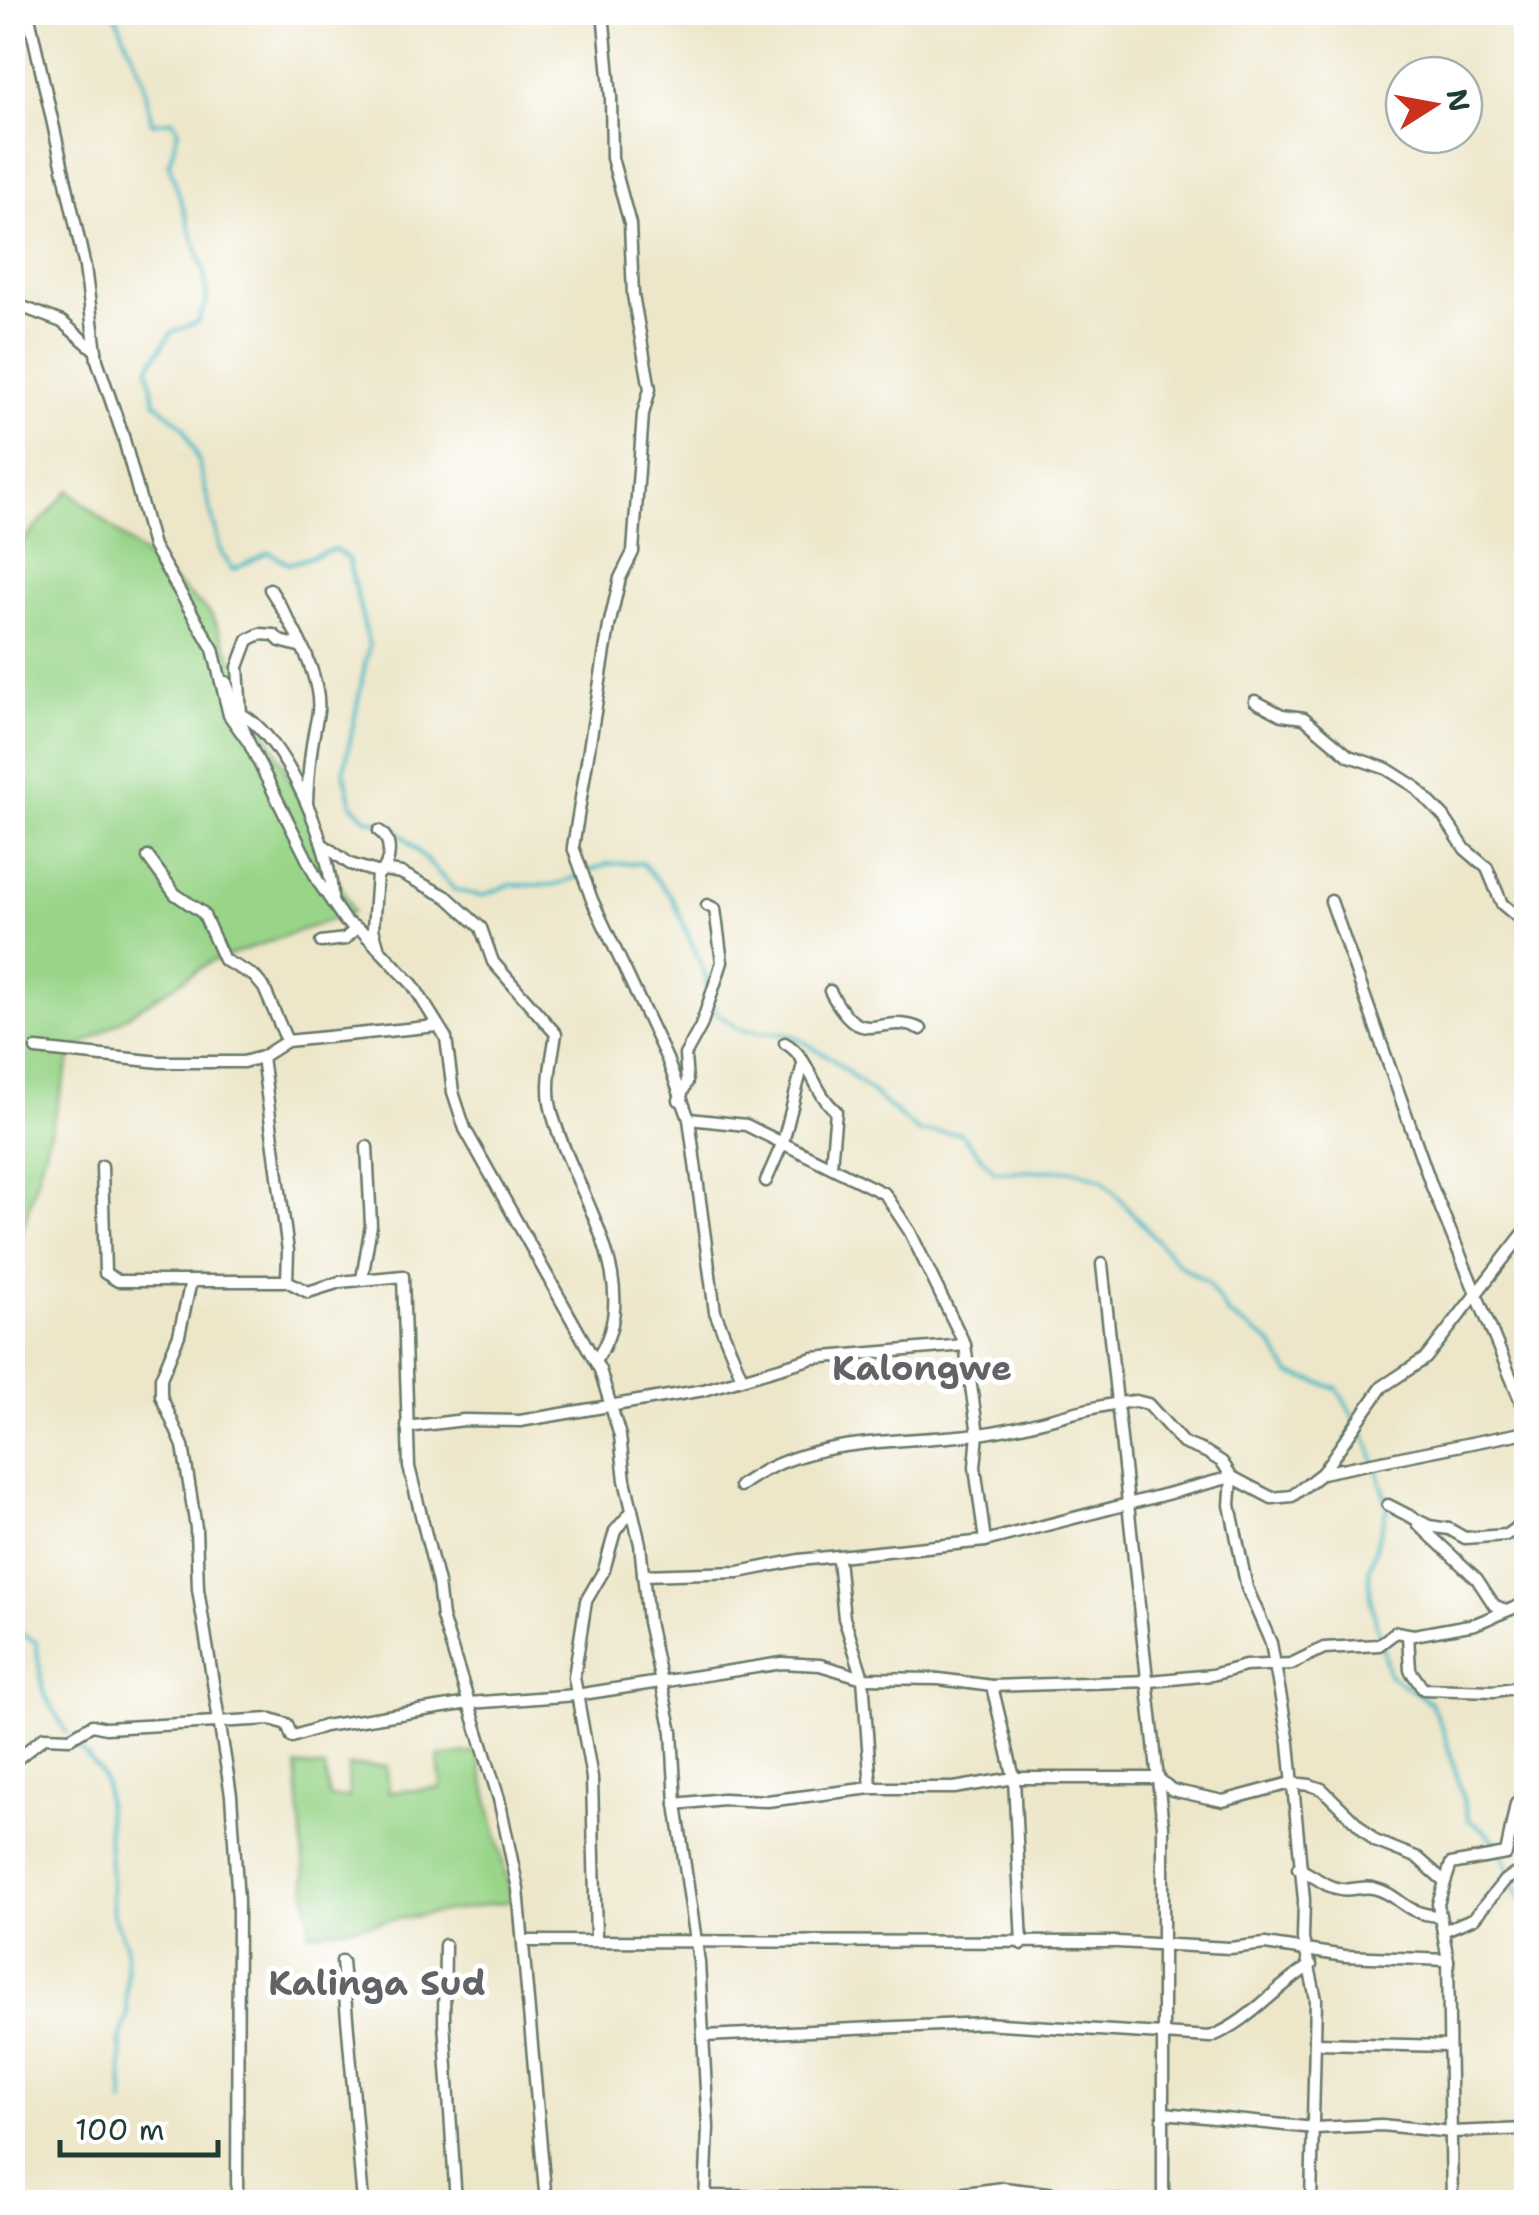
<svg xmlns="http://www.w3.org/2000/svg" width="1539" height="2215" font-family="'Shantell Sans',sans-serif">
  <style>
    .green { fill: #99d589; stroke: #5c895e; stroke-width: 2.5 }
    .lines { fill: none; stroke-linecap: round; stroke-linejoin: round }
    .stream { stroke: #4ab9c2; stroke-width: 4 }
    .minor-casing { stroke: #677868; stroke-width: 15 }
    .minor { stroke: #fff; stroke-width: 10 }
    .labels { text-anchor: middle; stroke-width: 10; stroke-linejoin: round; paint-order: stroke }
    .quarter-label { font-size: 35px; font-weight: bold; fill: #626366; stroke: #fff }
  </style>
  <rect width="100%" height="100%" fill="#fff"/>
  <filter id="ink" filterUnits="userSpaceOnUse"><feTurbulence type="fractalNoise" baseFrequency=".01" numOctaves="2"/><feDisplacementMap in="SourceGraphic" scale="20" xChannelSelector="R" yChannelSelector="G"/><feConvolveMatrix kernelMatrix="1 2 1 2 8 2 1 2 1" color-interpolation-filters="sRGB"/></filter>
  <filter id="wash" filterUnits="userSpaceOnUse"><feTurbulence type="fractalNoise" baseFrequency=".0048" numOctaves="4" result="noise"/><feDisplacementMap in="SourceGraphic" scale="40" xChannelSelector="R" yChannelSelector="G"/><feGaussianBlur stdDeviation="2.25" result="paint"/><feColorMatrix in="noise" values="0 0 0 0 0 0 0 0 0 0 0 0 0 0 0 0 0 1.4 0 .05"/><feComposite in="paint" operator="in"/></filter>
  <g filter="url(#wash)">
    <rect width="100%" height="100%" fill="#ede6c9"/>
    <!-- green -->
    <g class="green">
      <polygon points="69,490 211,614 353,912 210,962 72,1052 13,1265 13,553"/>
      <polygon points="477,1752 512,1901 310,1933 296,1766 325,1768 329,1797 349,1798 348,1766 387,1766 389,1792 441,1788 438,1757"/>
    </g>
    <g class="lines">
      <!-- stream -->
      <g class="stream">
        <polyline points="114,12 143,78 152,123 173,120 178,131 169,164 204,271 207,301 198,322 171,333 148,368 155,402 184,427 198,460 221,553 233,570 269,552 289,564 335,549 348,559 369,645 344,771 352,804 367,819 393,826 455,890 481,896 510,885 557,885 607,864 642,863 672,897 706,977 708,996"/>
        <path d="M713,1005L718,1014L740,1030L792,1035L831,1058L919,1132L960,1133L995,1172L1073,1170L1102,1179L1179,1265L1207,1282L1229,1315L1271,1343L1290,1374L1337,1388L1369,1444L1388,1505L1369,1571L1370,1597L1389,1675L1430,1702L1443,1729L1469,1820C1518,1847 1501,1882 1526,1904"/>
        <polyline points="12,1629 36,1642 43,1692 67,1733"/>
        <polyline points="73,1741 99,1770 105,1784 113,1916 126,1944 127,2015 120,2040 124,2103"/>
      </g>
    </g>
  </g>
  <g filter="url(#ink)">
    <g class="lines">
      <defs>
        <g id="minor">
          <polyline points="28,12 85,267 97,360 123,436 153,546 213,649 229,715 249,743 319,883 345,921 363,932 413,985 446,1038 453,1092 465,1129 600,1370 620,1436 625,1480 640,1544 648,1622 672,1732 676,1804 699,1962 708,2127 705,2202"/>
          <polyline points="603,12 611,98 612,158 630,224 633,295 650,389 643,414 633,552 620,578 609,626 573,847 592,900 667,1059 689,1119 715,1312 742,1378"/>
          <polyline points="12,303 62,322 96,351"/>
          <path d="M270,589C289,619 326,680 317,718C311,745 308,773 307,803"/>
          <polyline points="1525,646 1526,648"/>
          <path d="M307,656L302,647L280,641L274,635L260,634L248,640L238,667L241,714C286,737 334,852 332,902"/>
          <polyline points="226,682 248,741"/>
          <polyline points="1255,701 1282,715 1304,718 1349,756 1387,769 1414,786 1444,817 1465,849 1487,868 1502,904 1526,924"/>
          <path d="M325,846L350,864L380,873C391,863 393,840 379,831"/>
          <polyline points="148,857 175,894 203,913 224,960 254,976 264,988 287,1041"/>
          <path d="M384,870L401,873L447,897L481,928L493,962L556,1034C552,1059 545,1087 552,1112C570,1186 651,1286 595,1361"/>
          <polyline points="377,874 373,929 378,946"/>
          <polyline points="1331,901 1432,1187 1526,1414"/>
          <polyline points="321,942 345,939 356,928"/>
          <path d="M830,991C864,1055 878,1010 921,1029"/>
          <path d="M785,1043C810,1057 813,1092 836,1111L831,1165"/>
          <polyline points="36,1049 160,1062 243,1062 262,1057 287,1041 437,1026"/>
          <polyline points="262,1057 288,1251 287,1281"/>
          <polyline points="679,1100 687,1082 685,1055 701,1026 722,962 715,909 707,905"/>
          <polyline points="689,1119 746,1125 885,1194 910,1232 965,1345 978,1434 975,1467 985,1541"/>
          <polyline points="102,1166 105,1273 118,1281 287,1281 308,1292 340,1282 403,1276 409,1467 438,1583 442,1617 499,1799 518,1889 546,2202"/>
          <polyline points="766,1181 783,1142 803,1064"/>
          <polyline points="1102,1264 1163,1826 1163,2202"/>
          <polyline points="362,1279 371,1225 367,1147"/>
          <polyline points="191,1281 179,1335 161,1378 161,1396 183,1446 196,1528 198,1589 231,1795 238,1901 237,2202"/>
          <polyline points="407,1427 464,1420 520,1421 704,1390 813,1358 965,1345"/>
          <polyline points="12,1454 14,1460"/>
          <polyline points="1322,1473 1382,1387 1426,1358 1526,1230"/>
          <polyline points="1232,1477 1230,1505 1247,1588 1271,1643 1289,1743 1304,1900 1303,1939 1316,1999 1311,2202"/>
          <path d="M740,1486C807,1435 899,1444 978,1434C1031,1428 1082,1406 1136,1401L1148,1404L1183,1443L1206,1452L1222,1462L1232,1477L1272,1498L1292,1496L1322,1473L1526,1432"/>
          <polyline points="1388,1505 1429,1526 1449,1529 1465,1538 1506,1535 1526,1521"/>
          <polyline points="1418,1524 1477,1579 1494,1605 1505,1610"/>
          <polyline points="838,1559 844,1618 863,1678 871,1788"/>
          <polyline points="643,1575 739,1572 799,1560 985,1541 1232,1477"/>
          <polyline points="1408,1635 1410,1670 1423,1689 1495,1691 1526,1686"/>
          <polyline points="992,1686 1014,1778 1022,1944"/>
          <polyline points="12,1763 44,1737 70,1738 92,1725 106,1728 271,1719 287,1724 292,1737 324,1726 469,1703 576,1695 782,1663 820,1665 863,1678 939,1679 992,1686 1151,1681 1212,1675 1245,1666 1291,1664 1324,1648 1379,1645 1396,1632 1414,1635 1475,1624 1526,1603"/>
          <polyline points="676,1804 723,1799 767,1801 871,1788 954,1788 1014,1778 1158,1778 1172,1790 1223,1801 1291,1783 1310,1785 1322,1789 1375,1841 1418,1858 1443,1880"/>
          <path d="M1298,1868C1314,1875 1324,1887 1341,1889C1351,1891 1362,1886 1373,1888C1402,1895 1401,1913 1438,1916"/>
          <polyline points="1443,1931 1474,1918 1505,1880 1526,1868"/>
          <polyline points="596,1938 592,1778 574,1677 586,1601 604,1570 615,1531 632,1511"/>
          <polyline points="525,1941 1117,1942 1230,1948 1265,1944 1345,1956 1448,1960"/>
          <polyline points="445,1945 444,2022 456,2202"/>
          <polyline points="342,1961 363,2202"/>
          <path d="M704,2036L984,2023L1210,2037C1250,2022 1275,1987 1311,1965"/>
          <polyline points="1316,2043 1449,2046"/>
          <polyline points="1164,2113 1315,2128 1381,2125 1452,2132 1526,2129"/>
          <polyline points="705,2196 927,2198 1003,2188 1129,2202"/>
          <polyline points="1452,2202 1448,1960 1438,1904 1451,1864 1506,1854 1516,1804 1526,1791"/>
        </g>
      </defs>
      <!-- minor casing -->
      <use href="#minor" class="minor-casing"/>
      <!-- minor -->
      <use href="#minor" class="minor"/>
    </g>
  </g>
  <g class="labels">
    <!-- quarter labels -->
    <g class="quarter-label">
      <text x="922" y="1380">Kalongwe</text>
      <text x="377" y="1995">Kalinga Sud</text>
    </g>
  </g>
  <!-- margin -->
  <rect width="1539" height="2215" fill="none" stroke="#fff" stroke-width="50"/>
  <!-- north arrow -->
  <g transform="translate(1434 105) rotate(79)"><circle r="48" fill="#ffffff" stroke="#a5b1ae" stroke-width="2.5"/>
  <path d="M0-8L18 38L0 25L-18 38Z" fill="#c8321e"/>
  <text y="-15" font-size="28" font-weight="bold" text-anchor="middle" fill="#1f3d34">N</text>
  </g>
  <!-- scale -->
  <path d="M60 2140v15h158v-15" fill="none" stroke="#1f3d34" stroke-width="5"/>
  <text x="75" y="2140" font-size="30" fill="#1f3d34" stroke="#ffffff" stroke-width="8" paint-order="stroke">100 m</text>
</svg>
